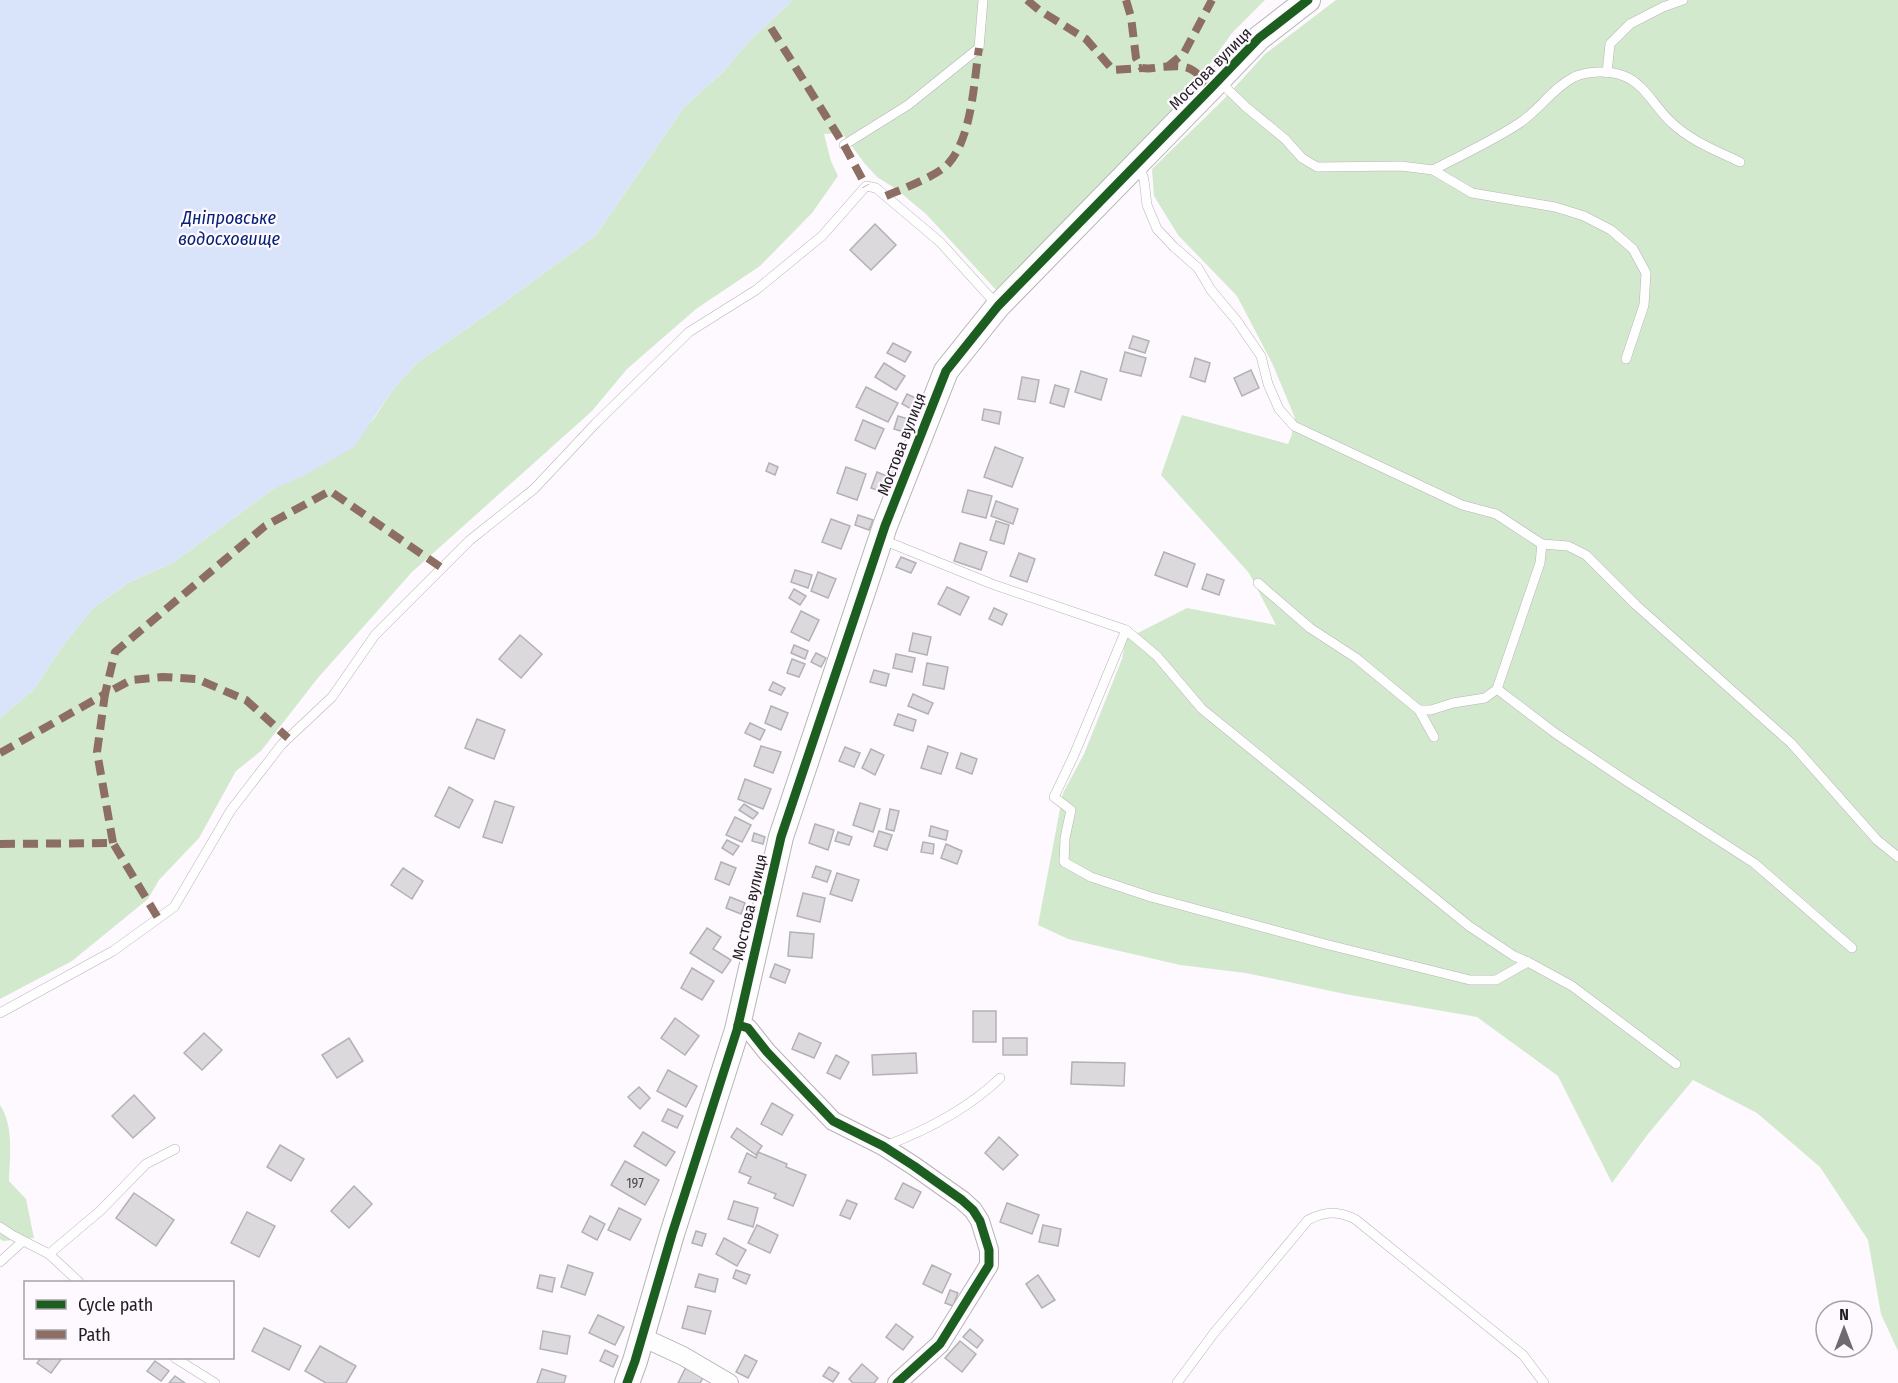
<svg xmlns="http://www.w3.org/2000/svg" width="1898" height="1383" font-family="'Fira Sans Condensed',sans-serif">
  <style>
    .green { fill: #d3e9cd }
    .water { fill: #d9e3fa }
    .building { fill: #dbd9dc; stroke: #b3b1b5; stroke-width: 1.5 }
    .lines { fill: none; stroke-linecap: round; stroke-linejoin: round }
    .lane-casing { stroke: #b7b4b7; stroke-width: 10 }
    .street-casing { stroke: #b7b4b7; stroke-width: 20 }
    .secondary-casing { stroke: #b7b4b7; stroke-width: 26 }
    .lane { stroke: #fffeff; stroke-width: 9 }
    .street { stroke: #fffeff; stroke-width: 18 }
    .secondary { stroke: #fffeff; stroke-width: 24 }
    .quiet { stroke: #8d6e63; stroke-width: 8; stroke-dasharray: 15 8; stroke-linecap: butt }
    .cycleway-casing { stroke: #fef8ff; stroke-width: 13 }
    .cycleway { stroke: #1b5e20; stroke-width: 9 }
    .labels { text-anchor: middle; stroke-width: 4.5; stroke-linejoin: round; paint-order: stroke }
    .number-label { font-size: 14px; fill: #4f4d50 }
    .street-label { font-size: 16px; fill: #201e21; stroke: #fef8ff }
    .water-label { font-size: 18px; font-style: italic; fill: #042175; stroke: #fef8ff }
  </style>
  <rect width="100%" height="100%" fill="#fdf9fe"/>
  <!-- green -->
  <g class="green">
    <polygon points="793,0 1265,0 1232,33 1194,86 1166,118 1089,195 999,293 926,214 896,189 877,177 865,164 842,133 824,134 831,161 838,176 812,213 760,266 696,309 627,369 592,411 412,572 317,679 261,751 236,771 199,838 159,880 148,899 72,961 0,999 0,718 34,689 64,644 93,608 128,583 174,562 273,489 373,420 394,388 417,363 502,304 596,235 684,107 722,73 749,41"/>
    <polygon points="1336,0 1898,0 1898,1351 1881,1314 1868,1240 1820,1167 1757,1113 1693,1080 1648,1134 1612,1183 1558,1076 1477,1017 1345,994 1246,973 1180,965 1068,939 1038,925 1063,793 1084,754 1122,659 1126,639 1187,608 1276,625 1249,573 1161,475 1182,415 1288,444 1291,437 1295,418 1273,365 1237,296 1178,235 1154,196 1152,169 1223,100 1265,54"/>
    <path d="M0,1105C14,1126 10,1157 9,1181L26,1199L34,1238L3,1241L0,1239Z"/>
  </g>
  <!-- water -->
  <polygon class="water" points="0,0 793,0 749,41 722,73 684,107 596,235 502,304 417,363 394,388 354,447 305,475 273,489 174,562 128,583 93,608 64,644 34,689 0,718"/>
  <!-- building -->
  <g class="building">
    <polygon points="875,224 896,245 871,270 850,250"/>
    <polygon points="1133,336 1149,341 1145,353 1129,348"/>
    <polygon points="893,343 911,352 905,362 887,353"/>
    <polygon points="1125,352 1146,358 1141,376 1120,371"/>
    <polygon points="1195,358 1210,363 1205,382 1190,377"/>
    <polygon points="884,363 905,376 896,390 875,377"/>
    <polygon points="1251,370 1259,388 1242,396 1234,378"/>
    <polygon points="1081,371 1107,379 1101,400 1075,392"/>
    <polygon points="1022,377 1039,380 1035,402 1018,399"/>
    <polygon points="1055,385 1069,389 1064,407 1050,403"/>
    <polygon points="866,387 898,403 888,422 856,407"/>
    <polygon points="907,394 918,399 913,410 902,404"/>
    <polygon points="984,409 1001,412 999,424 982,420"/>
    <polygon points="898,416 908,419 904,432 894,429"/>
    <polygon points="863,420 884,429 875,449 855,440"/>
    <polygon points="995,447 1023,458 1012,487 984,477"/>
    <polygon points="769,463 778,467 775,475 766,471"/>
    <polygon points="846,467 866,474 857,500 837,493"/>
    <polygon points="877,472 889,477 883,492 871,488"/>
    <polygon points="968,490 992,496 986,518 962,512"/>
    <polygon points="996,501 1018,509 1013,524 991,516"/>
    <polygon points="858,515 873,520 869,530 855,525"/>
    <polygon points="831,519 850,526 841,549 822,542"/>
    <polygon points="996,521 1009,525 1004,544 990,540"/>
    <polygon points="960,543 987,552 981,570 954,561"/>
    <polygon points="1164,552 1195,564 1187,587 1155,575"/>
    <polygon points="1019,553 1035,559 1027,582 1010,576"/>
    <polygon points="901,557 916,563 911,573 896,567"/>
    <polygon points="795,570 812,575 808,588 791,582"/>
    <polygon points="818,572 836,579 828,598 811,591"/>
    <polygon points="1207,574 1224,580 1219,595 1202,589"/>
    <polygon points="947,587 969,597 960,615 938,604"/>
    <polygon points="794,589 806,596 800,605 789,598"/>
    <polygon points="994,608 1007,614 1002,625 989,619"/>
    <polygon points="801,611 819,620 809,641 791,632"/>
    <polygon points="913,633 931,637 927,655 909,651"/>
    <polygon points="520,635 542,654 521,678 499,659"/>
    <polygon points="794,645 808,651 805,659 791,653"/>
    <polygon points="816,653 826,658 821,667 811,662"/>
    <polygon points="896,654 915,658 912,672 893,668"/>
    <polygon points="792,659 805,664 799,677 787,673"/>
    <polygon points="927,663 948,667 944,689 923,685"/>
    <polygon points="874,670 889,674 886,686 870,682"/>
    <polygon points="773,682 785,688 781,695 769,690"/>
    <polygon points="913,694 933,703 928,714 908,706"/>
    <polygon points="771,706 788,713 781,730 765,723"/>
    <polygon points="898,714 916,720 913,731 894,725"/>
    <polygon points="477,719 505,730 494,759 465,748"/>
    <polygon points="750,723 765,730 760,740 745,733"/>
    <polygon points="761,746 781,752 773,773 754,766"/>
    <polygon points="928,746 948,753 941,774 921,768"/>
    <polygon points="845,747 860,753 854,767 839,761"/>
    <polygon points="871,749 884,755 875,775 862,768"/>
    <polygon points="961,753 977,759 972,774 956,768"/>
    <polygon points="745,779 771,789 763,809 738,799"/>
    <polygon points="449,787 473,800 459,828 435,816"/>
    <polygon points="495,801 514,807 502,843 483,837"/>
    <polygon points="860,803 880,809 873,832 853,825"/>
    <polygon points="744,804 758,813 753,819 739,810"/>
    <polygon points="890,809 899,811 894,831 886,829"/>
    <polygon points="735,817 751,825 742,842 726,835"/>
    <polygon points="815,824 834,830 828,850 809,843"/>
    <polygon points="931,826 948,831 946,840 929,836"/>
    <polygon points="879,831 892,835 887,850 874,846"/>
    <polygon points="838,832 852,837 849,845 835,841"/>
    <polygon points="754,833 765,837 763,844 752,841"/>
    <polygon points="727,840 739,846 733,855 722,848"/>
    <polygon points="923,842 934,844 933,854 921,852"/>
    <polygon points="946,844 962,851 957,864 941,858"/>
    <polygon points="721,862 736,868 729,885 715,879"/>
    <polygon points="816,866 831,871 827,882 812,877"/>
    <polygon points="403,868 423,881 412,899 391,885"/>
    <polygon points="837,873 859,880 852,901 830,894"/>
    <polygon points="803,893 825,898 820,922 797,916"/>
    <polygon points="730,897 745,903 741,914 726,908"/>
    <polygon points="707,928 721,937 713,949 731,960 722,973 690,953"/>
    <polygon points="790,932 814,934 812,958 788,956"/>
    <polygon points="775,964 790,970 785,983 770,977"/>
    <polygon points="692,968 714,981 702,1000 681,988"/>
    <rect x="973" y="1011" width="23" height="31"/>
    <polygon points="675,1018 699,1036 685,1055 661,1038"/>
    <polygon points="204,1033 222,1050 202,1070 184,1053"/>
    <polygon points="799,1033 821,1043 814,1058 792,1049"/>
    <polygon points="349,1038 363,1061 337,1078 322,1055"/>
    <rect x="1003" y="1038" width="24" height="17"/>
    <polygon points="916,1053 917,1073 873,1075 872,1055"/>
    <polygon points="836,1055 849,1062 840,1079 827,1073"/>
    <polygon points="1072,1062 1125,1063 1124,1086 1071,1084"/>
    <polygon points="668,1070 697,1086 686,1107 657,1091"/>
    <polygon points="639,1087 650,1098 640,1109 628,1097"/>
    <polygon points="134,1095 155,1118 133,1138 112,1116"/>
    <polygon points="772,1103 793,1115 782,1135 761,1124"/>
    <polygon points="668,1109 683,1116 677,1128 662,1121"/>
    <polygon points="737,1128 762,1146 756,1155 731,1137"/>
    <polygon points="643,1132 675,1152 666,1166 634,1146"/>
    <polygon points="999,1137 1018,1155 1003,1170 985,1153"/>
    <polygon points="280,1145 304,1159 291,1181 267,1167"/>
    <polygon points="758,1152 787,1164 786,1167 806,1175 793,1206 774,1198 776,1194 748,1183 751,1177 739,1172 747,1153 756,1158"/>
    <polygon points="625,1161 659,1180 645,1205 611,1185"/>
    <polygon points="903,1183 921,1192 913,1208 895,1199"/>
    <polygon points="354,1186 372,1204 349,1228 331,1211"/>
    <polygon points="134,1193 174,1220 156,1246 116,1218"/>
    <polygon points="847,1200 857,1204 850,1219 840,1215"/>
    <polygon points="734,1201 758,1208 753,1227 728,1219"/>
    <polygon points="1007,1203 1039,1215 1032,1234 1000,1222"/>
    <polygon points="619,1208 641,1219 630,1240 608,1230"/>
    <polygon points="247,1212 275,1226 259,1257 231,1243"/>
    <polygon points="590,1216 605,1224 597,1240 582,1232"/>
    <polygon points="757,1225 778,1235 770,1253 748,1243"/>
    <polygon points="1043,1225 1061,1229 1058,1246 1039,1242"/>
    <polygon points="696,1231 706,1234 702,1246 692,1243"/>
    <polygon points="724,1238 746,1250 737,1266 716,1254"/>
    <polygon points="568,1265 593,1273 585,1295 561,1287"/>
    <polygon points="932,1265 951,1274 942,1293 923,1284"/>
    <polygon points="736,1270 750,1275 746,1284 733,1278"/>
    <polygon points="699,1274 718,1279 715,1292 695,1287"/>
    <polygon points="540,1275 555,1278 552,1292 537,1288"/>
    <polygon points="1038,1275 1055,1300 1042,1308 1026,1284"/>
    <polygon points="950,1290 958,1293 953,1306 945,1303"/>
    <polygon points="688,1306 711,1311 705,1334 682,1328"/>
    <polygon points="598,1315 624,1327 615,1345 589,1333"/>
    <polygon points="896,1324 913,1337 903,1350 886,1337"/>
    <polygon points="264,1328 301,1346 289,1370 252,1351"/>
    <polygon points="970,1329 983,1340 977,1348 963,1337"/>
    <polygon points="543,1331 570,1336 567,1354 540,1349"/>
    <polygon points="960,1341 976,1354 962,1372 945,1358"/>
    <polygon points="320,1346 356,1366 346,1383 326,1383 305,1371"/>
    <polygon points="605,1350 618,1356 613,1367 600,1361"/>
    <polygon points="745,1355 757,1361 748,1378 736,1372"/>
    <polygon points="41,1358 62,1358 51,1373 37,1363"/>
    <polygon points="155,1361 169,1371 161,1381 147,1371"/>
    <polygon points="862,1364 878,1378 874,1383 853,1383 849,1379"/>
    <polygon points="686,1367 704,1376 700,1383 678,1383"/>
    <polygon points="829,1367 839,1373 833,1382 823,1376"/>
    <polygon points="542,1369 566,1376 564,1383 537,1383"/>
    <polygon points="175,1376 185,1383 169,1383"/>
  </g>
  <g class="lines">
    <defs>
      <g id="lane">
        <polyline points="1607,73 1610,44 1630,24 1663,7 1683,0"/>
        <polyline points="1220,82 1246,107 1285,139 1302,158 1317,167 1401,166 1433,170 1472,193 1555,207 1584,216 1611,230 1633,249 1646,273 1644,305 1626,359"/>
        <polyline points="844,145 908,105 979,48 983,0"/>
        <polyline points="1139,164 1144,180 1147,205 1157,229 1174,247 1198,268 1211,290 1237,321 1261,356 1268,384 1279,409 1294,426 1462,505 1496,514 1542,544 1568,546 1586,555 1636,605 1791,743 1877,840 1898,857"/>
        <path d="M1433,170C1463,154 1493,141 1521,122C1540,109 1553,88 1574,77C1588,71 1609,70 1624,76C1645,84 1656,109 1672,123C1691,141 1717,151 1740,162"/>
        <polyline points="883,540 992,584 1126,630 1157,656 1202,709 1469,926 1514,956 1528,962 1572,986 1676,1064"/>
        <polyline points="1258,583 1310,628 1356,658 1419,710 1434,737"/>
        <polyline points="1126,630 1074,755 1054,797 1071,810 1065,838 1064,862 1091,877 1151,897 1325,944 1470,980 1496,980 1528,962"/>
        <polyline points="1497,689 1555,733 1625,780 1754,863 1852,948"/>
        <polyline points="1419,710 1431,710 1453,703 1485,698 1497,689 1540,563 1542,544"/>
        <polyline points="0,1013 113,951 174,907 231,810 282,744 332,697 375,635 470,540 534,489 596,423 689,332 756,290 822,236 866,186 876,188 940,242 998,306"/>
        <path d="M885,1146C927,1130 968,1109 1000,1078"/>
        <polyline points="0,1227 12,1235 49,1254 79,1282"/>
        <polyline points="49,1254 100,1211 146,1164 175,1149"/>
        <polyline points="0,1262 23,1241"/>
        <polyline points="175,1358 215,1383"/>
        <path d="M1177,1383L1214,1333L1308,1220C1325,1211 1337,1211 1355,1219L1523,1355L1544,1383"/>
      </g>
      <g id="street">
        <polyline points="738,1025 748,1028 767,1052 833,1121 883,1146 914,1166 962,1200 973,1210 980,1221 989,1250 989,1265 940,1344 897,1383"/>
        <polyline points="642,1337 683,1356 729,1383"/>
      </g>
      <polyline id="secondary" points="627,1383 635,1361 672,1234 737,1030 781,837 885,526 946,371 998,306 1210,89 1259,38 1308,0"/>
    </defs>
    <!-- lane casing -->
    <use href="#lane" class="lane-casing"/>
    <!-- street casing -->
    <use href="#street" class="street-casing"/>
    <!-- secondary casing -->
    <use href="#secondary" class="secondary-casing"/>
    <!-- lane -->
    <use href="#lane" class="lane"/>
    <!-- street -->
    <use href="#street" class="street"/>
    <!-- secondary -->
    <use href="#secondary" class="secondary"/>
    <!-- quiet -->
    <g class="quiet">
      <polyline points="1027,0 1039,10 1086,39 1113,70 1142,68"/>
      <path d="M1126,0L1131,17L1136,58L1142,68C1149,69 1154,68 1161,67C1189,65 1193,66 1210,89"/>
      <polyline points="771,28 844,145 866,186"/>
      <polyline points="1167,67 1184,53 1212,0"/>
      <path d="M886,196C902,189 937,176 948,164C972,138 974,81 979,48"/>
      <polyline points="0,753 105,694 115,652 265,526 330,491 442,568"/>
      <polyline points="113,843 97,752 105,694 131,680 163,677 197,679 246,700 288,738"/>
      <polyline points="0,844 113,843 158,918"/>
    </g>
    <defs>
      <g id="cycleway">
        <polyline points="738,1025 748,1028 767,1052 833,1121 883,1146 914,1166 962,1200 973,1210 980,1221 989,1250 989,1265 940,1344 897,1383"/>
        <polyline points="627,1383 635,1361 672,1234 737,1030 781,837 885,526 946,371 998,306 1210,89 1259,38 1308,0"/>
      </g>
    </defs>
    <!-- cycleway casing -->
    <use href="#cycleway" class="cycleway-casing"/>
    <!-- cycleway -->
    <use href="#cycleway" class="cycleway"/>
  </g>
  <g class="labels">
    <!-- number labels -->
    <g class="number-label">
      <text x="635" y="1188">197</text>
    </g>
    <!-- street labels -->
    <g class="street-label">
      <text transform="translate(1210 68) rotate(-45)" y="6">Мостова вулиця</text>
      <text transform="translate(901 444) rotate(-69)" y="6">Мостова вулиця</text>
      <text transform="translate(749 907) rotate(-77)" y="6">Мостова вулиця</text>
    </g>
    <!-- water labels -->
    <g class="water-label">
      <text x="229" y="224">Дніпровське<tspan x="229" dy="21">водосховище</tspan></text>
    </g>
  </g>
  <!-- legend -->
  <rect x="24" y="1281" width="210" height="78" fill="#fef8ff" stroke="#a5a1a6" stroke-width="1.5"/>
  <rect x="36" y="1300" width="30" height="9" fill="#1b5e20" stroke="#a5a1a6" stroke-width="1.5"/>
  <text x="78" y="1311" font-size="18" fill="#201e21">Cycle path</text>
  <rect x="36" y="1330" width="30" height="9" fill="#8d6e63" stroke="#a5a1a6" stroke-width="1.5"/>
  <text x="78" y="1341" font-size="18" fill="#201e21">Path</text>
  <!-- north arrow -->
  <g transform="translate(1844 1329)"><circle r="28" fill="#fef8ff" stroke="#a5a1a6" stroke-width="1.5"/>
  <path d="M0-4.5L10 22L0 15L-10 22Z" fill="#6d6b6e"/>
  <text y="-9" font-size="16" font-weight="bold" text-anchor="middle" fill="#201e21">N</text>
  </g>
</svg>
